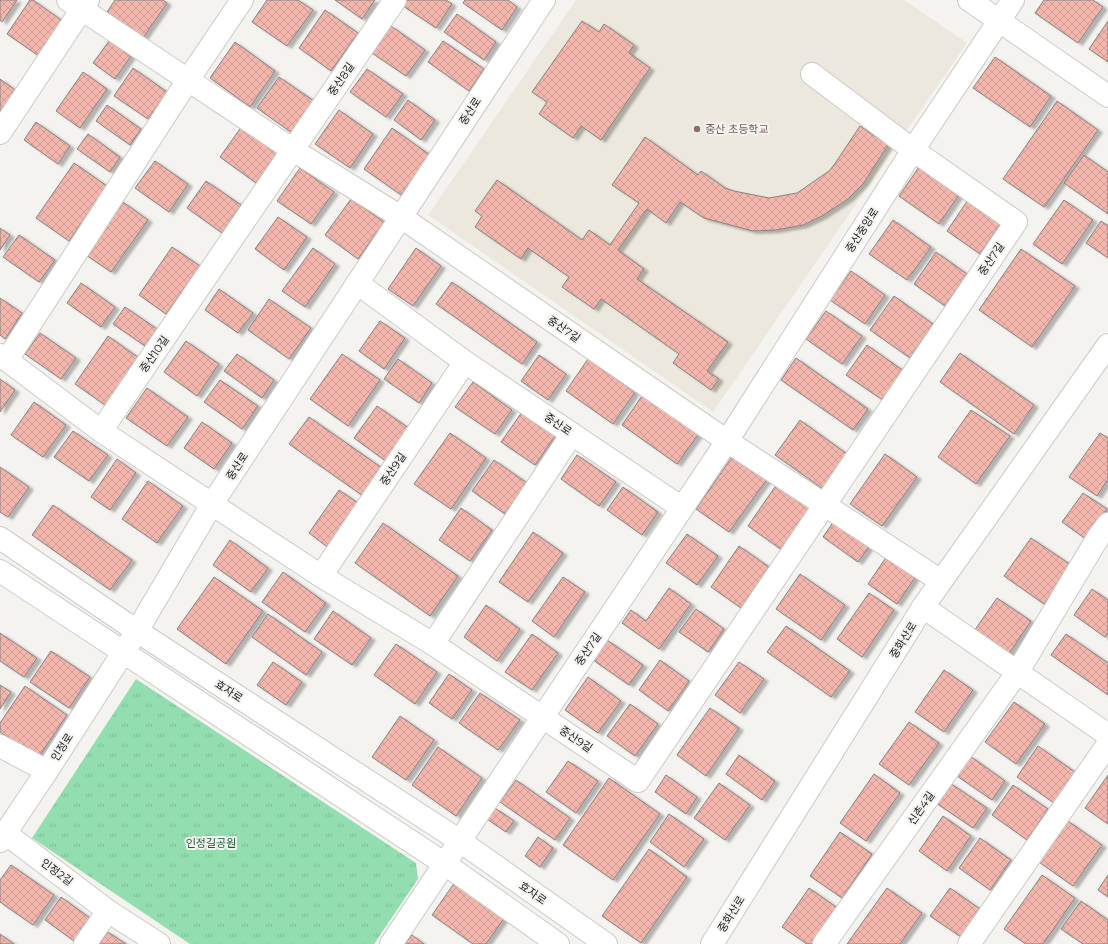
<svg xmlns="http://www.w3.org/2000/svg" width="1108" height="944" font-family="Montserrat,'Noto Sans KR',sans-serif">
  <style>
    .built { fill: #ece8dd }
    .park { fill: url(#park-tufts) }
    .building { fill: url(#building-cross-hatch); stroke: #858180; filter: url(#shadow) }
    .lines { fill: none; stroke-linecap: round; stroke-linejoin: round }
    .minor-casing { stroke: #cbcac7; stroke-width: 24 }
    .minor { stroke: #fff; stroke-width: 22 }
    .education-dot { fill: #8d6e63; stroke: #f4f3f0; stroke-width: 1.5 }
    .labels { text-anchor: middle; stroke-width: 4; stroke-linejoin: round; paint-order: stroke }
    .street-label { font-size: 11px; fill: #171716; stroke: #f4f3f0 }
    .education-label { font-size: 11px; fill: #785e54; stroke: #f4f3f0; text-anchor: start }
    .park-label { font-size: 11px; fill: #175e3a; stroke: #f4f3f0 }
  </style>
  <defs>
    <pattern id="park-tufts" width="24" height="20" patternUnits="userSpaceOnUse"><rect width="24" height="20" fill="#93deb0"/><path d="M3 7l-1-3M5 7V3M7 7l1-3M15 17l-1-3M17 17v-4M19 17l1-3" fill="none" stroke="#7ebe97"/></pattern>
    <pattern id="building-cross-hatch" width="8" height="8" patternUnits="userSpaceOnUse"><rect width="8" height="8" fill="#f3b6ac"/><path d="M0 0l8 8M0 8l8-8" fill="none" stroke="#d09c93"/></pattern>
    <filter id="shadow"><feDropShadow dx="4.5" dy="2.5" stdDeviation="1" flood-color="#0004"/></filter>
  </defs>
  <rect width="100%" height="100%" fill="#f4f3f0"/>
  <!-- built -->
  <polygon class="built" points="576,0 904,0 967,43 713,412 428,215"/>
  <!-- park -->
  <polygon class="park" points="136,679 416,863 418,879 374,944 190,944 32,838"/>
  <!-- building -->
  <g class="building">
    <polygon points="0,0 17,0 2,22 0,20"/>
    <polygon points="30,0 33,0 64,22 39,56 7,34"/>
    <polygon points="115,0 163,0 167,3 143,38 107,12"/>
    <polygon points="267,0 298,0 313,10 287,46 252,22"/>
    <polygon points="335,0 375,0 362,19"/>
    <polygon points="407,0 446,0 452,4 436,28 403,6"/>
    <polygon points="465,0 508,0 517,7 502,30 463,3"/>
    <polygon points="1044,0 1093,0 1103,7 1078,43 1035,13"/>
    <polygon points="325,10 358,33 331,71 299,48"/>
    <polygon points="457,14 496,42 484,60 444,32"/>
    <polygon points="582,21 599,32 604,24 634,45 629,53 650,68 601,140 581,126 573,138 539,114 547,102 532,92"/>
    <polygon points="1108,21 1108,62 1089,49"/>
    <polygon points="391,26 425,50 406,76 372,53"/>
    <polygon points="109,41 131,56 115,79 93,63"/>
    <polygon points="443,41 484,69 469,91 428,62"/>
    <polygon points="235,42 275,71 250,107 210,78"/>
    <polygon points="995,57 1051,96 1030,127 973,88"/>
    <polygon points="133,68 167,92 148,119 114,96"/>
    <polygon points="367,69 403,94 386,117 350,92"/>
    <polygon points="83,72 107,89 80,128 56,111"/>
    <polygon points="279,77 314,101 292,133 257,108"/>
    <polygon points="0,79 18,92 0,118"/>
    <polygon points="408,100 435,120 421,140 394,120"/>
    <polygon points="1057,101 1098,130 1044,207 1003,179"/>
    <polygon points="107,105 141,129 130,145 96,121"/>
    <polygon points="339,110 373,134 350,168 315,144"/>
    <polygon points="36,122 70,146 58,164 24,140"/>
    <polygon points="242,126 278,152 256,183 220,157"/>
    <polygon points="860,126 888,145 863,184 848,199 822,216 803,225 776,230 753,231 704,218 680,202 666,223 647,209 618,250 644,269 637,279 728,342 707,371 719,379 711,390 673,363 679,354 601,299 594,309 562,287 569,277 528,248 521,259 475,227 482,216 475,211 497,180 582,240 589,230 610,245 639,203 612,185 645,137 698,175 701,171 725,188 734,191 769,198 797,193 829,171 834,165"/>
    <polygon points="392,128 430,155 401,195 364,169"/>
    <polygon points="88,134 120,157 110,172 77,149"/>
    <polygon points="1084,155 1108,172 1108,214 1064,183"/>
    <polygon points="155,161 188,184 169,212 135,188"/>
    <polygon points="74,163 107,186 69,241 36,218"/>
    <polygon points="921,164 961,192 939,224 899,196"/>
    <polygon points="300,168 334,192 311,224 277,201"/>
    <polygon points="206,181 241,205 222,233 187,208"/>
    <polygon points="351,199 384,222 358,259 325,235"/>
    <polygon points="968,200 1001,223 980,254 947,231"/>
    <polygon points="1064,200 1093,220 1062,264 1033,244"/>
    <polygon points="123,202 148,220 111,272 86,255"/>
    <polygon points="278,217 307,237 284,270 255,249"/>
    <polygon points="893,220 931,247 907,280 869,254"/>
    <polygon points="1101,221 1108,226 1108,258 1086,243"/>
    <polygon points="0,228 10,235 0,250"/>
    <polygon points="19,235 55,260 39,282 3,257"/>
    <polygon points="172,247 200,266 166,314 139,295"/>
    <polygon points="313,248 335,264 305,307 282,291"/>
    <polygon points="416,248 441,266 413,306 388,289"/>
    <polygon points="1021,249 1075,286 1032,347 979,310"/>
    <polygon points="936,252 967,274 945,306 914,284"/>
    <polygon points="851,271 885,295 865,324 830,300"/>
    <polygon points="452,282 537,342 522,364 436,304"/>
    <polygon points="81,283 115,307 101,327 67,303"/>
    <polygon points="219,289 253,313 238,333 205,310"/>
    <polygon points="894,296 933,324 910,358 870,330"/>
    <polygon points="0,298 22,313 5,339 0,335"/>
    <polygon points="269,299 311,328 289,359 248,330"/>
    <polygon points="125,307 157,329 145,346 113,324"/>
    <polygon points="826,311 862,336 842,364 806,339"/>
    <polygon points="380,321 405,338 384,369 359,351"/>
    <polygon points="40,333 76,358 61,379 25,354"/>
    <polygon points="108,336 139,358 105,405 75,384"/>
    <polygon points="186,341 219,364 197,396 164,372"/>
    <polygon points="867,345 905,372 884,401 846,375"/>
    <polygon points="960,353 1034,405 1014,434 940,382"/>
    <polygon points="237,354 274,380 262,398 224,371"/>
    <polygon points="342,354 380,380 348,426 310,399"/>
    <polygon points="539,355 566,374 548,400 521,381"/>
    <polygon points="796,358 868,409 853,430 781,380"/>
    <polygon points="398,359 432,383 419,403 384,379"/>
    <polygon points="588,359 635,392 613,424 566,391"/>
    <polygon points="0,379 15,390 0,412"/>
    <polygon points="220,380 258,406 242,429 204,402"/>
    <polygon points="473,382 512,410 495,434 455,407"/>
    <polygon points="147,388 188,417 167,446 126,418"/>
    <polygon points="644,393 700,432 677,464 622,425"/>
    <polygon points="34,402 66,425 43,457 11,435"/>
    <polygon points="377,406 410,429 387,462 354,438"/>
    <polygon points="971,410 1010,436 976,484 938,457"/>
    <polygon points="522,412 556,435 535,465 501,442"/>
    <polygon points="309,417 382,468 363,496 289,444"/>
    <polygon points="800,420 847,454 823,489 775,455"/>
    <polygon points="202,422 232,443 214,469 184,448"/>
    <polygon points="73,431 108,455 89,481 54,457"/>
    <polygon points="450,433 486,458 451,509 414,484"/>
    <polygon points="1100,433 1108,438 1108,479 1097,496 1069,477"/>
    <polygon points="734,454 768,478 729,532 696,509"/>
    <polygon points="885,454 917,477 882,526 850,504"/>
    <polygon points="577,455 616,482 599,506 561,479"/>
    <polygon points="117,459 136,473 110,510 91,497"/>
    <polygon points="494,460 527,483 505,514 472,491"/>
    <polygon points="0,467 29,487 8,517 0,512"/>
    <polygon points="148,481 183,506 157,543 122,519"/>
    <polygon points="777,484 811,508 782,550 748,526"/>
    <polygon points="623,487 658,512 642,535 607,510"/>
    <polygon points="339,490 361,505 330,549 309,533"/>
    <polygon points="1083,493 1107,509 1086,539 1062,522"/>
    <polygon points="53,505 132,560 110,590 32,535"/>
    <polygon points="461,508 492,530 470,561 439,540"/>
    <polygon points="836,518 872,543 858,562 823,537"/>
    <polygon points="383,523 458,576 430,616 355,563"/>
    <polygon points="533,532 563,553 528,602 499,582"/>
    <polygon points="687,534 718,556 697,585 666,563"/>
    <polygon points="1031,538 1071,565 1044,604 1004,576"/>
    <polygon points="230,540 268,568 251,592 213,565"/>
    <polygon points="739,546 769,567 741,608 711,587"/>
    <polygon points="887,556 916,576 897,604 868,584"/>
    <polygon points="283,572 326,603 305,632 262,602"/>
    <polygon points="800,574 845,605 821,640 776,609"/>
    <polygon points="214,577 263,611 226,664 177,629"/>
    <polygon points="563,577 585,592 554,637 532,621"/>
    <polygon points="669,588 691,604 659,649 622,623 631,610 646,621"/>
    <polygon points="1092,589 1108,600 1108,632 1105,637 1074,615"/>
    <polygon points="869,593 894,610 862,657 837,639"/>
    <polygon points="997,598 1031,621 1006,658 972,634"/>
    <polygon points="486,605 520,629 497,661 464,637"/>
    <polygon points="696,609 724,629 708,652 679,632"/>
    <polygon points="333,611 371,638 352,665 314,639"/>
    <polygon points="268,614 322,652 306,675 252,637"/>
    <polygon points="786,626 850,671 831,697 767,652"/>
    <polygon points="0,633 37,658 24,677 0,661"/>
    <polygon points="532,634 558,653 532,690 505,672"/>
    <polygon points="1066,634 1108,663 1108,695 1051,655"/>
    <polygon points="607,640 643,665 629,685 593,660"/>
    <polygon points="396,644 437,672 415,704 374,675"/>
    <polygon points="51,651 90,677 69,708 30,682"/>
    <polygon points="660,660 689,681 668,711 639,690"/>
    <polygon points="273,662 302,682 286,705 257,685"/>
    <polygon points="739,662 764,679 740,713 715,695"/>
    <polygon points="944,670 973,690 944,732 915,712"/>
    <polygon points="449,674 472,690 452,719 429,703"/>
    <polygon points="588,677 621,701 598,733 565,710"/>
    <polygon points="0,685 11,692 0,709"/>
    <polygon points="25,686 67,715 38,758 0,732 0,723"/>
    <polygon points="480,693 520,720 498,750 459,723"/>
    <polygon points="1014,702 1045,724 1016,764 985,742"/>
    <polygon points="630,704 658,724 635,756 607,736"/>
    <polygon points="710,708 739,728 706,776 677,755"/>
    <polygon points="400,716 434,740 406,780 372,757"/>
    <polygon points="909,722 939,743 909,785 879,764"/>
    <polygon points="1038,746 1075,772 1054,803 1017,777"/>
    <polygon points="438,747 482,778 456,816 412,785"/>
    <polygon points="739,755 775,781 762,800 726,774"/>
    <polygon points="970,756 1005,781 992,800 957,776"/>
    <polygon points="568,761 598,781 576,813 546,792"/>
    <polygon points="874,774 900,793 866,841 840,823"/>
    <polygon points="666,775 697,797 686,814 655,792"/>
    <polygon points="1108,775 1108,824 1085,808"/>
    <polygon points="609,778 660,814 613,880 563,845"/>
    <polygon points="516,780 570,818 555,840 500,802"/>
    <polygon points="719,783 750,805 725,840 694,818"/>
    <polygon points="950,783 987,808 973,828 936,803"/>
    <polygon points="1013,785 1048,809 1027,840 992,815"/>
    <polygon points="495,808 514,821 506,832 487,819"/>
    <polygon points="669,814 704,839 684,867 650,842"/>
    <polygon points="943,816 971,836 947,871 919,851"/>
    <polygon points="1068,821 1102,845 1073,886 1039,862"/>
    <polygon points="840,832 872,854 842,898 810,876"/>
    <polygon points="538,837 553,848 540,867 525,856"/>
    <polygon points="980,838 1011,860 990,890 959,868"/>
    <polygon points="649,849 687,877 641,943 602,916"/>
    <polygon points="11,865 54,895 33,925 0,902 0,880"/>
    <polygon points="1042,875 1075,898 1043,944 1026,944 1004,929"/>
    <polygon points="1108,875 1108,897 1098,890"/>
    <polygon points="455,882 505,917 486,944 473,944 432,915"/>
    <polygon points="809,888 839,909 814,944 807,944 782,927"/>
    <polygon points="887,888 922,913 900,944 847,944"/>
    <polygon points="950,888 980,909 961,937 930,916"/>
    <polygon points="61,897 90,918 74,941 45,920"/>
    <polygon points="1081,901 1108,920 1108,944 1083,944 1061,929"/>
    <polygon points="108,932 126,944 99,944"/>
    <polygon points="0,934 14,944 0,944"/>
    <polygon points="412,935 424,944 405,944"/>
  </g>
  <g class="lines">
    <defs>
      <g id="minor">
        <polyline points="68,0 293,150 401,217 727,441 941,581"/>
        <polyline points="969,0 1108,96"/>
        <polyline points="0,133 88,0"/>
        <polyline points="357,283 465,362 682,508"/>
        <polyline points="0,355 101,431 321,576 433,644 638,781 1016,222 913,150 812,74"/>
        <polyline points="7,360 188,80 242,0"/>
        <polyline points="101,431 395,0"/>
        <polyline points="0,538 137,631 460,841 606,944"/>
        <polyline points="0,571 445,864 558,944"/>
        <polyline points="321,576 465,362"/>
        <polyline points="923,607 1108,735"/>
        <polyline points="433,644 572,434"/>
        <polyline points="0,746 47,771"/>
        <polyline points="5,833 108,911 159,944"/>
        <polyline points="0,841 47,771 137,631 212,504 544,0"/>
        <polyline points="85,944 108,911"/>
        <polyline points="391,944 727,441 913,150 1013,0"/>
        <polyline points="712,944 923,607 1108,345"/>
        <polyline points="824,944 1017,673 1099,536 1108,524"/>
        <polyline points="969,944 1108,744"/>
      </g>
    </defs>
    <!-- minor casing -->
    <use href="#minor" class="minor-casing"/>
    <!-- minor -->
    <use href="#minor" class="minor"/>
  </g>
  <!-- markers -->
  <circle class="education-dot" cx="697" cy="129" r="4"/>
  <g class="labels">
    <!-- street labels -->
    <g class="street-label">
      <text transform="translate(341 79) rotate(-56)" y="4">중산8길</text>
      <text transform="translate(470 111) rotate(-57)" y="4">중산로</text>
      <text transform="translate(862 230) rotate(-57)" y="4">중산중앙로</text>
      <text transform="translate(991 259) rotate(-56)" y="4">중산7길</text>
      <text transform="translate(564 329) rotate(35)" y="4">중산7길</text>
      <text transform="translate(154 354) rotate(-55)" y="4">중산10길</text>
      <text transform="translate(558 424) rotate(34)" y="4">중산로</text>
      <text transform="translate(237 466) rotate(-57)" y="4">중산로</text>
      <text transform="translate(393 469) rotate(-56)" y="4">중산9길</text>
      <text transform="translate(903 640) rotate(-58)" y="4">중화산로</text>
      <text transform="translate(588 649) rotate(-56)" y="4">중산7길</text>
      <text transform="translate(229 691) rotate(33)" y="4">효자로</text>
      <text transform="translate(576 739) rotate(34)" y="4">중산9길</text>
      <text transform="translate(62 747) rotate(-57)" y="4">인정로</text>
      <text transform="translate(921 808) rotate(-55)" y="4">신촌4길</text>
      <text transform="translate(57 872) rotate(37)" y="4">인정2길</text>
      <text transform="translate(533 893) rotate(35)" y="4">효자로</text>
      <text transform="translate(731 914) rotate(-58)" y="4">중화산로</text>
    </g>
    <!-- education labels -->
    <g class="education-label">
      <text x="705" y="133">중산 초등학교</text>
    </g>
    <!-- park labels -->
    <g class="park-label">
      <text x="211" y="847">인정길공원</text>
    </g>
  </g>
</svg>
